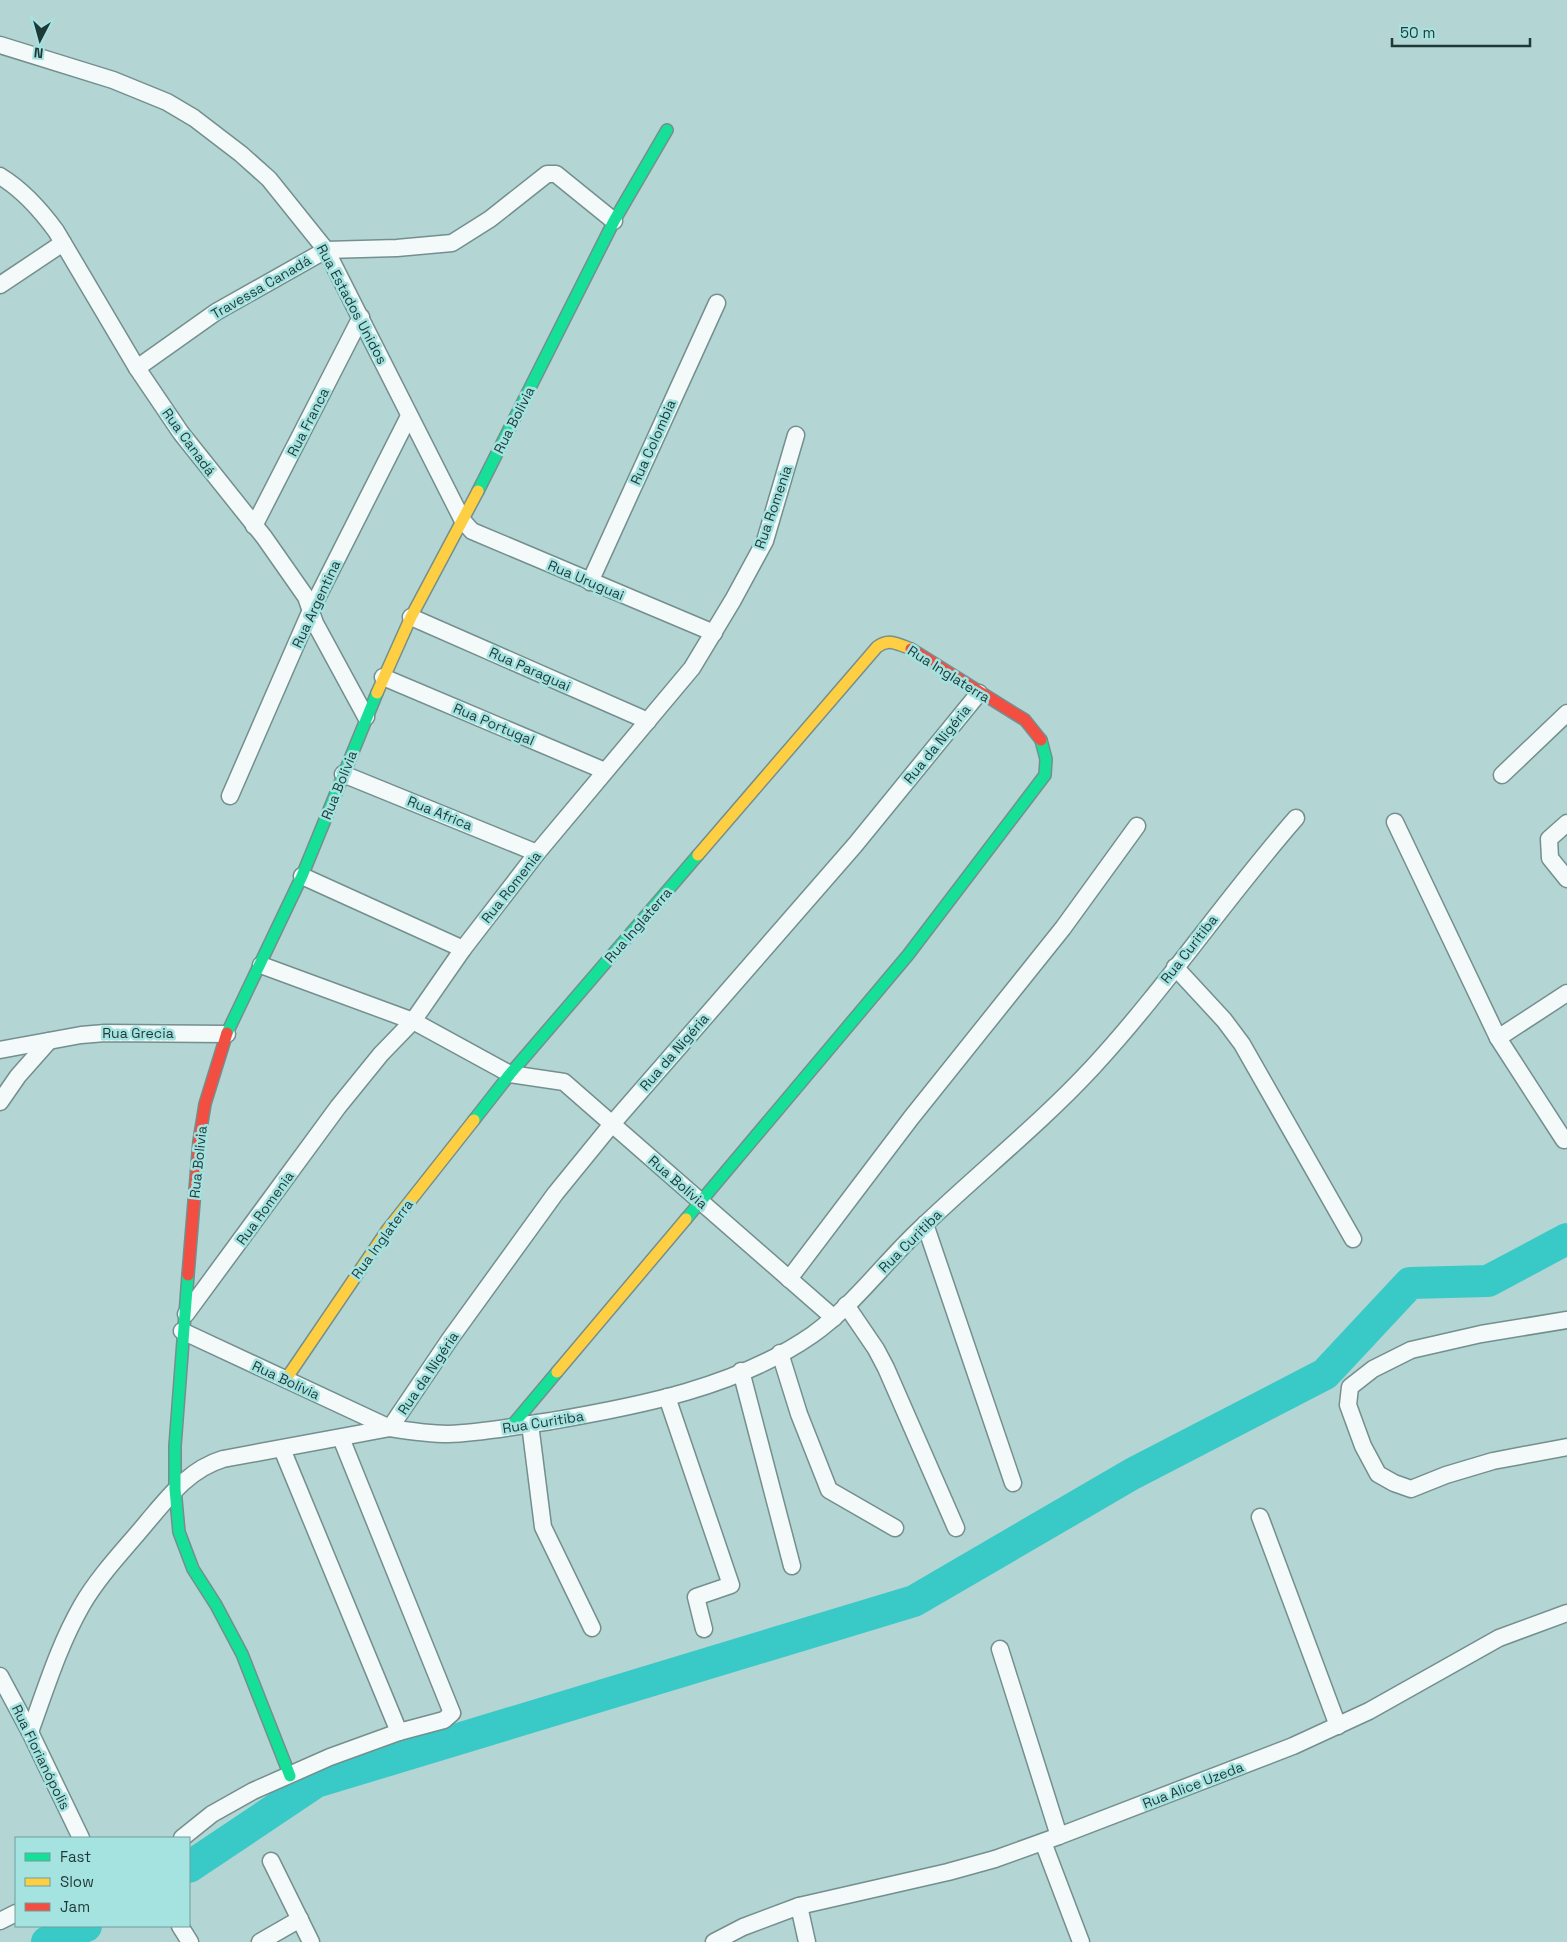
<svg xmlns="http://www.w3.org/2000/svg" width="1567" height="1942" font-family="'Space Grotesk',sans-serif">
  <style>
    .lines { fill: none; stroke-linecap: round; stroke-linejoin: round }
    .river { stroke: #39cac7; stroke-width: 32 }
    .street-casing { stroke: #738f8e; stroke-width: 19 }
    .fast-casing { stroke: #738f8e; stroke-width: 14 }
    .slow-casing { stroke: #738f8e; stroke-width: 14 }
    .jam-casing { stroke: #738f8e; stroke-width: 14 }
    .street { stroke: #f4f9f9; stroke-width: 16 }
    .fast { stroke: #16e098; stroke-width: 11 }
    .slow { stroke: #ffcf43; stroke-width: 11 }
    .jam { stroke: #f24e42; stroke-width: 11 }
    .labels { text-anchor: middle; stroke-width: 5; stroke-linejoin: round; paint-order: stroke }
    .street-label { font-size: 14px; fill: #1f3938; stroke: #a5e3e1 }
  </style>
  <rect width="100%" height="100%" fill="#b3d5d4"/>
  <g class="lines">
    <!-- river -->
    <g class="river">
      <polyline points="189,1867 316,1782 914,1601 1132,1474 1325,1374 1410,1283 1488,1281 1567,1239"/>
      <polyline points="47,1942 86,1926"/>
    </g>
    <defs>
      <g id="street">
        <polyline points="0,45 113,80 167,102 194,118 241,154 269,179 326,250 463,521 472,531 714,633"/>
        <path d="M0,176C23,190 40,209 56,231L137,368L181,433L264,537L306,597L315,623L366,717"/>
        <polyline points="0,285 63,243"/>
        <polyline points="137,368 216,312 326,250 397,248 452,243 490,219 547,174 556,174 614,221"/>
        <polyline points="254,526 361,317"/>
        <polyline points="590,582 717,303"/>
        <polyline points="411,617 648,721"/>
        <polyline points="383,677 605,771"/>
        <polyline points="343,774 537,853"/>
        <polyline points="1502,775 1567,713"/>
        <polyline points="230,796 311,610 409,416"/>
        <polyline points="1395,822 1498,1038 1564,1140"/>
        <polyline points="1567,823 1549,839 1550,858 1567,879"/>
        <polyline points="302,876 463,949"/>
        <polyline points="261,965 413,1021 510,1074 564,1082 834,1318"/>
        <polyline points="1175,967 1224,1020 1242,1044 1353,1239"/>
        <polyline points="1498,1038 1567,993"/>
        <polyline points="0,1050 81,1035 105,1033 227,1034"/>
        <polyline points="0,1102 18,1076 49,1041"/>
        <polyline points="925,1224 1013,1483"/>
        <polyline points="789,1279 911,1118 1063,928 1137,826"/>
        <polyline points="846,1305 876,1349 886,1368 956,1528"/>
        <polyline points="186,1314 338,1107 381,1054 413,1021 463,949 537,853 692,668 733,600 765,541 796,435"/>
        <polyline points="1567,1320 1481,1334 1411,1350 1373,1369 1350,1387 1348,1405 1363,1446 1378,1474 1394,1483 1411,1489 1446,1475 1493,1461 1567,1447"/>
        <path d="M182,1331L390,1428C409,1431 428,1434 448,1434C482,1433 517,1426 551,1421C639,1406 737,1387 812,1335C853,1306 883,1264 919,1230C976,1175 1038,1126 1092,1068C1165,989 1225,899 1296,818"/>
        <polyline points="780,1353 799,1414 829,1490 895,1528"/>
        <polyline points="741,1371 792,1566"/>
        <polyline points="667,1397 731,1585 696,1597 704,1629"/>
        <polyline points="530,1424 543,1527 592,1628"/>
        <polyline points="390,1428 450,1339 555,1194 612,1124 855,845 979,693"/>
        <polyline points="282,1449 399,1732"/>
        <polyline points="1260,1517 1338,1726"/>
        <polyline points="1000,1649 1059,1836"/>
        <polyline points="0,1676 30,1732 81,1838"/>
        <path d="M30,1732C46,1688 59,1645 82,1605C100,1574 126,1548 148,1521C170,1495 190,1469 223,1459L390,1428"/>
        <polyline points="182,1838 212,1814 253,1791 330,1757 399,1732 444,1720 452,1713 341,1438"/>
        <polyline points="1043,1842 1081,1942"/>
        <polyline points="271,1861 311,1942"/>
        <polyline points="0,1921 16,1913"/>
        <polyline points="180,1926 190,1942"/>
        <polyline points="260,1942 300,1919"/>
        <polyline points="714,1942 743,1927 799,1906"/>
        <polyline points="807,1942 799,1906 948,1872 995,1859 1059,1836 1293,1746 1369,1711 1499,1638 1567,1613"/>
      </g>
      <g id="fast">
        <polyline points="478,491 614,221 667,130"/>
        <polyline points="227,1033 302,876 377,693"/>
        <polyline points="474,1120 510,1074 698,855"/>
        <polyline points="686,1219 908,955 1045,775 1046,759 1041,740"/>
        <polyline points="188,1275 175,1446 175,1489 179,1532 193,1569 216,1605 242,1654 290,1776"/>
        <polyline points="510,1428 557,1372"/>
      </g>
      <g id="slow">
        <polyline points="377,693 411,617 478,491"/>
        <path d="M698,855L877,647C889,638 898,644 911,649"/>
        <polyline points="557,1372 686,1219"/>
        <polyline points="286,1379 388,1229 474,1120"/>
      </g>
      <g id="jam">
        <polyline points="911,649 1025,720 1041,740"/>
        <polyline points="188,1275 199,1141 205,1104 227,1033"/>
      </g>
    </defs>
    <!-- street casing -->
    <use href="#street" class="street-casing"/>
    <!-- fast casing -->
    <use href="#fast" class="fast-casing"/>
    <!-- slow casing -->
    <use href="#slow" class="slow-casing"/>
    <!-- jam casing -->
    <use href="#jam" class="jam-casing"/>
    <!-- street -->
    <use href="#street" class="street"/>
    <!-- fast -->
    <use href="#fast" class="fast"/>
    <!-- slow -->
    <use href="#slow" class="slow"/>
    <!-- jam -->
    <use href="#jam" class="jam"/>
  </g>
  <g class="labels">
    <!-- street labels -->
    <g class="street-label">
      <text transform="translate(261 287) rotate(-30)" y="5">Travessa Canadá</text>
      <text transform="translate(352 304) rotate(62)" y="5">Rua Estados Unidos</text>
      <text transform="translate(514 420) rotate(-63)" y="5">Rua Bolivia</text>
      <text transform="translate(308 422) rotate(-63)" y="5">Rua Franca</text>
      <text transform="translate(189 442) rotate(54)" y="5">Rua Canadá</text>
      <text transform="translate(653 442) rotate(-66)" y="5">Rua Colombia</text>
      <text transform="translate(773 507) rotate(-71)" y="5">Rua Romenia</text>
      <text transform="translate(586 580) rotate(23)" y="5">Rua Uruguai</text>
      <text transform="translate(316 604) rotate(-65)" y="5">Rua Argentina</text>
      <text transform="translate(530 669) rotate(24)" y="5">Rua Paraguai</text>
      <text transform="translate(949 674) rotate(32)" y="5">Rua Inglaterra</text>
      <text transform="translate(494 724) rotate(23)" y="5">Rua Portugal</text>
      <text transform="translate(937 744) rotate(-51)" y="5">Rua da Nigéria</text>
      <text transform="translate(339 785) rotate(-68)" y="5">Rua Bolivia</text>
      <text transform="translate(440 813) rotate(22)" y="5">Rua Africa</text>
      <text transform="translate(511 887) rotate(-52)" y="5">Rua Romenia</text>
      <text transform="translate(638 925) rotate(-49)" y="5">Rua Inglaterra</text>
      <text transform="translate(1189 949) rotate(-52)" y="5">Rua Curitiba</text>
      <text x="138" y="1038">Rua Grecia</text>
      <text transform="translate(674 1052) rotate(-49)" y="5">Rua da Nigéria</text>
      <text transform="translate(198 1162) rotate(-84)" y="5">Rua Bolivia</text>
      <text transform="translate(678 1182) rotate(41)" y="5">Rua Bolívia</text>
      <text transform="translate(265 1208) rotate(-54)" y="5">Rua Romenia</text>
      <text transform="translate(382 1239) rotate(-54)" y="5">Rua Inglaterra</text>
      <text transform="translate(910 1241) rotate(-45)" y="5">Rua Curitiba</text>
      <text transform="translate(428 1373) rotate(-56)" y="5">Rua da Nigéria</text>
      <text transform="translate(286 1380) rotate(25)" y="5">Rua Bolívia</text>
      <text transform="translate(543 1422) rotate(-9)" y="5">Rua Curitiba</text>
      <text transform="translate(41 1757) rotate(64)" y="5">Rua Florianópolis</text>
      <text transform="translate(1193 1785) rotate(-21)" y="5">Rua Alice Uzeda</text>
    </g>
  </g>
  <!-- legend -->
  <rect x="15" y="1837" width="175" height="90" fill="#a5e3e1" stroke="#6f9f9d"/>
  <rect x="25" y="1853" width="25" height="8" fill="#16e098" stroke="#6f9f9d"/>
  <text x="60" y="1862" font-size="15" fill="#1f3938">Fast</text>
  <rect x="25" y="1878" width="25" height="8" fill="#ffcf43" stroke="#6f9f9d"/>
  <text x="60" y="1887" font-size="15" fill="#1f3938">Slow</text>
  <rect x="25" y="1903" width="25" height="8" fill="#f24e42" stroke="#6f9f9d"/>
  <text x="60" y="1912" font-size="15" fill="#1f3938">Jam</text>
  <!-- north arrow -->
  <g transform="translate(40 40) rotate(186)" stroke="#a5e3e1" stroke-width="4" paint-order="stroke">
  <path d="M0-4L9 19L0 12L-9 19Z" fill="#1f3938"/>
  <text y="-8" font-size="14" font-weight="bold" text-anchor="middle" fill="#1f3938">N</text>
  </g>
  <!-- scale -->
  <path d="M1392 38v8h138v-8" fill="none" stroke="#1f3938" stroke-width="2.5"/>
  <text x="1400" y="38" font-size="15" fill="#1f3938" stroke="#a5e3e1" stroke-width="4" paint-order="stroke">50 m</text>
</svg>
